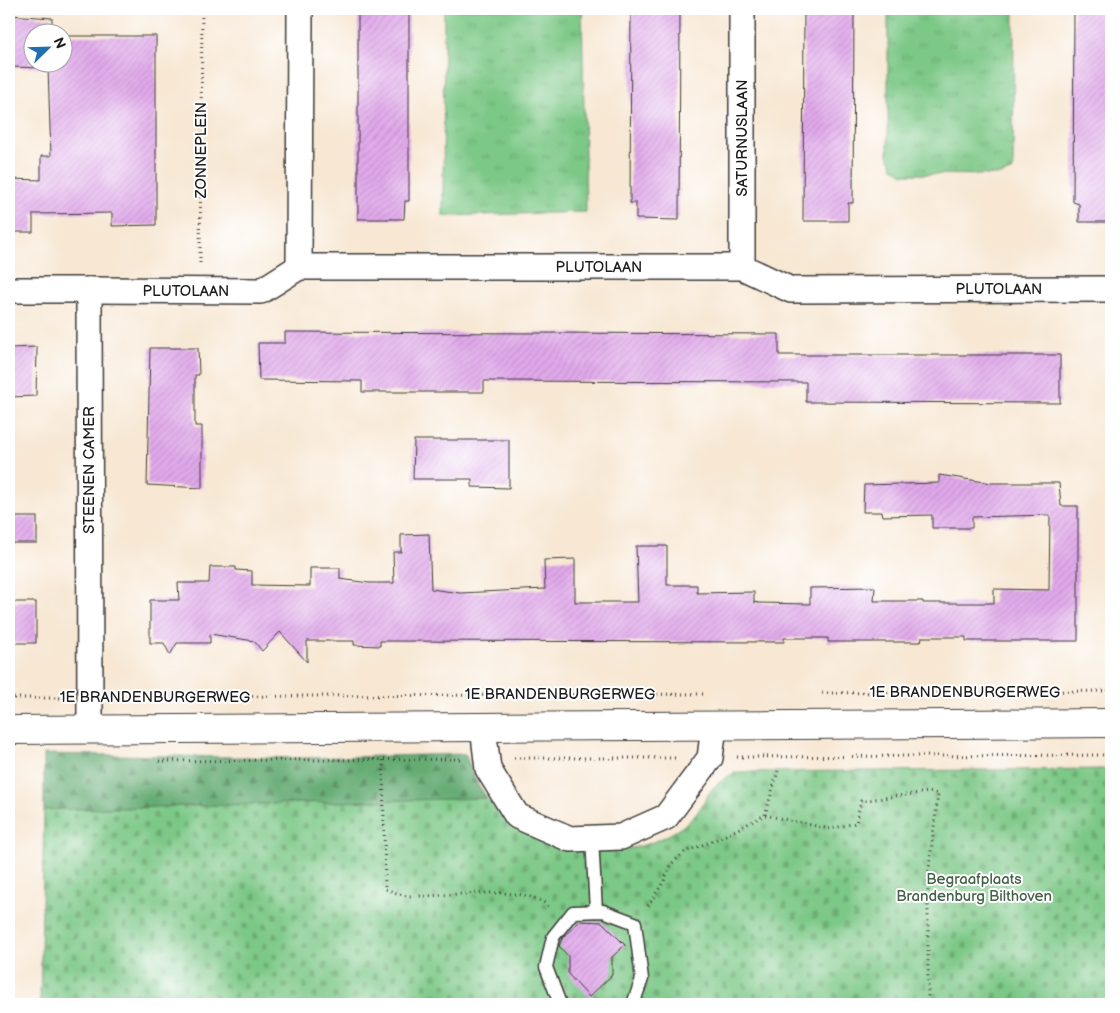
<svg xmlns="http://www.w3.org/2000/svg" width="1120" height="1013" font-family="'Balsamiq Sans',sans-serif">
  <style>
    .grass { fill: url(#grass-tufts); stroke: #4c7251 }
    .forest { fill: url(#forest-firs); stroke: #406448 }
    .cemetery { fill: url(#cemetery-stones); stroke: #4c7251 }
    .building { fill: url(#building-hatch) }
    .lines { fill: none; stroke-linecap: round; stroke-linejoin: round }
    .lane-casing { stroke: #3d3a37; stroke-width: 15 }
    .street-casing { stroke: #3d3a37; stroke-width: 28 }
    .secondary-casing { stroke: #3d3a37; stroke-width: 30 }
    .path { stroke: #3d3a37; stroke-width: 3; stroke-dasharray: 1 4; stroke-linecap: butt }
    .lane { stroke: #fff; stroke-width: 12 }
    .street { stroke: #fff; stroke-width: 25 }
    .secondary { stroke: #fff; stroke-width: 28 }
    .labels { text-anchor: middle; stroke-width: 4; stroke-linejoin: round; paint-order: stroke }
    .street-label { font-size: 15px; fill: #1c1c1c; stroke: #fff }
    .park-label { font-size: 15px; fill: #426146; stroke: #fff }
  </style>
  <defs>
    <pattern id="grass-tufts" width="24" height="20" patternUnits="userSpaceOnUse" patternTransform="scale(1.25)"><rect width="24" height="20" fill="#7cc886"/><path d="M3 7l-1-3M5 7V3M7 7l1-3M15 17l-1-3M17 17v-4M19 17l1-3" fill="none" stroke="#6bab73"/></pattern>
    <pattern id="forest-firs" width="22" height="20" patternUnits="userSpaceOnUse" patternTransform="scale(1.25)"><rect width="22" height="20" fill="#65ac73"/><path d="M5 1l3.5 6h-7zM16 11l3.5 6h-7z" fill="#528b5e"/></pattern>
    <pattern id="cemetery-stones" width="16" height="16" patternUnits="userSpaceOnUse" patternTransform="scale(1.25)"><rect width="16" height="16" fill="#7cc886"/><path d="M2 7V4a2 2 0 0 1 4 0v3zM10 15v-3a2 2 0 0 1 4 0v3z" fill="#6bab73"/></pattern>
    <pattern id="building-hatch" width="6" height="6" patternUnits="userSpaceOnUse" patternTransform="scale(1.25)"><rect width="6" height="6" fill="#e1a9eb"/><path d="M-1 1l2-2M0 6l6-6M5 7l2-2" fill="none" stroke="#c091c9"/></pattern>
  </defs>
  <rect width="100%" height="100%" fill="#fff"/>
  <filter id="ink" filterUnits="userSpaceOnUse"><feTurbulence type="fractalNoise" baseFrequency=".02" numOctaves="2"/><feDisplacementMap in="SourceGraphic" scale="10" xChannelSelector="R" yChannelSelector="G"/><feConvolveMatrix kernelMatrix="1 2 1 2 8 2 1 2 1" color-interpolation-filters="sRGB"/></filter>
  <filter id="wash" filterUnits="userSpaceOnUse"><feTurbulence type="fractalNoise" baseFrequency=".0096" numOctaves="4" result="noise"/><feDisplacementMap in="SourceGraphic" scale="20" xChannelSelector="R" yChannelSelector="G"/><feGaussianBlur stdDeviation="1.12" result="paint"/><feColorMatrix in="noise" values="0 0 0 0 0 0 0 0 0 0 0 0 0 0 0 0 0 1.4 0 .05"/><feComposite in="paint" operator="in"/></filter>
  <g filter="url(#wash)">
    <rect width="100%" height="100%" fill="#f7e7d3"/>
    <!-- grass -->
    <g class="grass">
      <polygon points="444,9 582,9 586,212 443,216"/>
      <polygon points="888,9 1014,9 1013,170 1001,175 903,174 893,167 888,155"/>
    </g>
    <!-- forest -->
    <polygon class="forest" points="44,754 305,758 465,754 477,783 487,798 44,810"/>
    <!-- cemetery -->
    <path class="cemetery" d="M1111,769V1004H40L44,810L487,798C525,853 613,866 670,834C678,830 691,821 697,813C703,805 707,795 713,788C719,781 728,777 735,772Z"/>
    <g id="blocks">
      <!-- building -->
      <g class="building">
        <polygon points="358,9 409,9 409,201 405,201 404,219 358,219"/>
        <polygon points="631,9 680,9 679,220 636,219 636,203 630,203"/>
        <polygon points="804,9 854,9 853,203 848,203 848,221 803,221"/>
        <polygon points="1074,9 1111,9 1111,222 1079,222 1079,204 1073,202"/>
        <polygon points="9,15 52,18 52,32 32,32 32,62 62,62 62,36 156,36 156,225 112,226 112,213 33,214 33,232 9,232 9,179 41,180 41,156 51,156 48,68 9,67"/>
        <polygon points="285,332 779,334 779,355 1060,355 1060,403 806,402 806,382 484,381 484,392 362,392 362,381 259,380 258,343 285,343"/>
        <polygon points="37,347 36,396 9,397 9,348"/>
        <polygon points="150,348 198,348 199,375 195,375 195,426 202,426 202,488 147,485"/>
        <polygon points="414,440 509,440 509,488 472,487 472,479 413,479"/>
        <polygon points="939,475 991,483 1059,483 1061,506 1078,506 1078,641 966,641 966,637 922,637 921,642 828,642 828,638 784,638 784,642 380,641 380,646 354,645 354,641 307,641 307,662 280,632 262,651 254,641 210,634 210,643 177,643 170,655 164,643 150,643 150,600 179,600 178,583 209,583 210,567 236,567 236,570 252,571 252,585 310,586 310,568 340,568 340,579 369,583 394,583 393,552 401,552 401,535 429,534 431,589 460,593 545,589 544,560 575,559 575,602 638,602 636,546 667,546 667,585 697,585 697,593 754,592 754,602 759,603 810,604 810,588 875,587 874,601 923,601 923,603 994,603 994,589 1049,590 1050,515 972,517 972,528 932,528 932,515 883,516 882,512 863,512 864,485 939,483"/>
        <rect x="11" y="517" width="26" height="26"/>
        <rect x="9" y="602" width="27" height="41"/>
        <polygon points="580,921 602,922 625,945 612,957 612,975 589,997 568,974 568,956 559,946 563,937"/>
      </g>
    </g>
  </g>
  <g filter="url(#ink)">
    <use href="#blocks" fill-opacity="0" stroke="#3d3a37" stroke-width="1"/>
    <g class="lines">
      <defs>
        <g id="lane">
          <polyline points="592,838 596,911"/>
          <polyline points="560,1004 546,967 553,937 573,912 603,911 635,923 642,979 633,1004"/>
        </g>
        <g id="street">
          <polyline points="299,267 300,9"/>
          <polyline points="742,267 742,9"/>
          <polyline points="9,290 89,290 90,730"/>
          <polyline points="89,290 261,291 299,267 742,267 791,290 1111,289"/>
          <polyline points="483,727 488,769 517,816 570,839 621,837 666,817 710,758 714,726"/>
        </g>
        <polyline id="secondary" points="9,730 1111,723"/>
      </defs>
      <!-- lane casing -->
      <use href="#lane" class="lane-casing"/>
      <!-- street casing -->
      <use href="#street" class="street-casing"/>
      <!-- secondary casing -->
      <use href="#secondary" class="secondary-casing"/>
      <!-- path -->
      <g class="path">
        <polyline points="200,263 202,9"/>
        <polyline points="822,693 1111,691"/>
        <polyline points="117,697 703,694"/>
        <polyline points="9,698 63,698"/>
        <polyline points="737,757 1111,755"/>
        <polyline points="514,758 676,758"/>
        <path d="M383,760L385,889C392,891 400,895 408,896C441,898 530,882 550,908"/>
        <polyline points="159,761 461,759"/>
        <polyline points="765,815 778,771"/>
        <polyline points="648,906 664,881 671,864 685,852 722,837 765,815 830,829 856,823 861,801 928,792 938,794 928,877 928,1004"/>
      </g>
      <!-- lane -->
      <use href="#lane" class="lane"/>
      <!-- street -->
      <use href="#street" class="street"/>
      <!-- secondary -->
      <use href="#secondary" class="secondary"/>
    </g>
  </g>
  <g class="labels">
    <!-- street labels -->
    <g class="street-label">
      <text transform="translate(742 138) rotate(-90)" y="5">SATURNUSLAAN</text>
      <text transform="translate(201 150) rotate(-90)" y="5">ZONNEPLEIN</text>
      <text x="599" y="272">PLUTOLAAN</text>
      <text x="999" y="294">PLUTOLAAN</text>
      <text x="186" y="296">PLUTOLAAN</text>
      <text transform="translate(89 470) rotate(-90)" y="5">STEENEN CAMER</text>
      <text x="965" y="697">1E BRANDENBURGERWEG</text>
      <text x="560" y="699">1E BRANDENBURGERWEG</text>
      <text x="155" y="702">1E BRANDENBURGERWEG</text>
    </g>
    <!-- park labels -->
    <g class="park-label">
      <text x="974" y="884">Begraafplaats<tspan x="974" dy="17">Brandenburg Bilthoven</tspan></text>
    </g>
  </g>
  <!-- margin -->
  <rect width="1120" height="1013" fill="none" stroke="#fff" stroke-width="30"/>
  <!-- north arrow -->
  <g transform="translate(48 48) rotate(67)"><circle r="24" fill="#ffffff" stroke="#a4a4a4"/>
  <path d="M0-4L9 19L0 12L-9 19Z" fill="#1f6fb2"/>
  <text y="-8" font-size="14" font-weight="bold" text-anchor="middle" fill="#1c1c1c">N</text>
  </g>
</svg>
